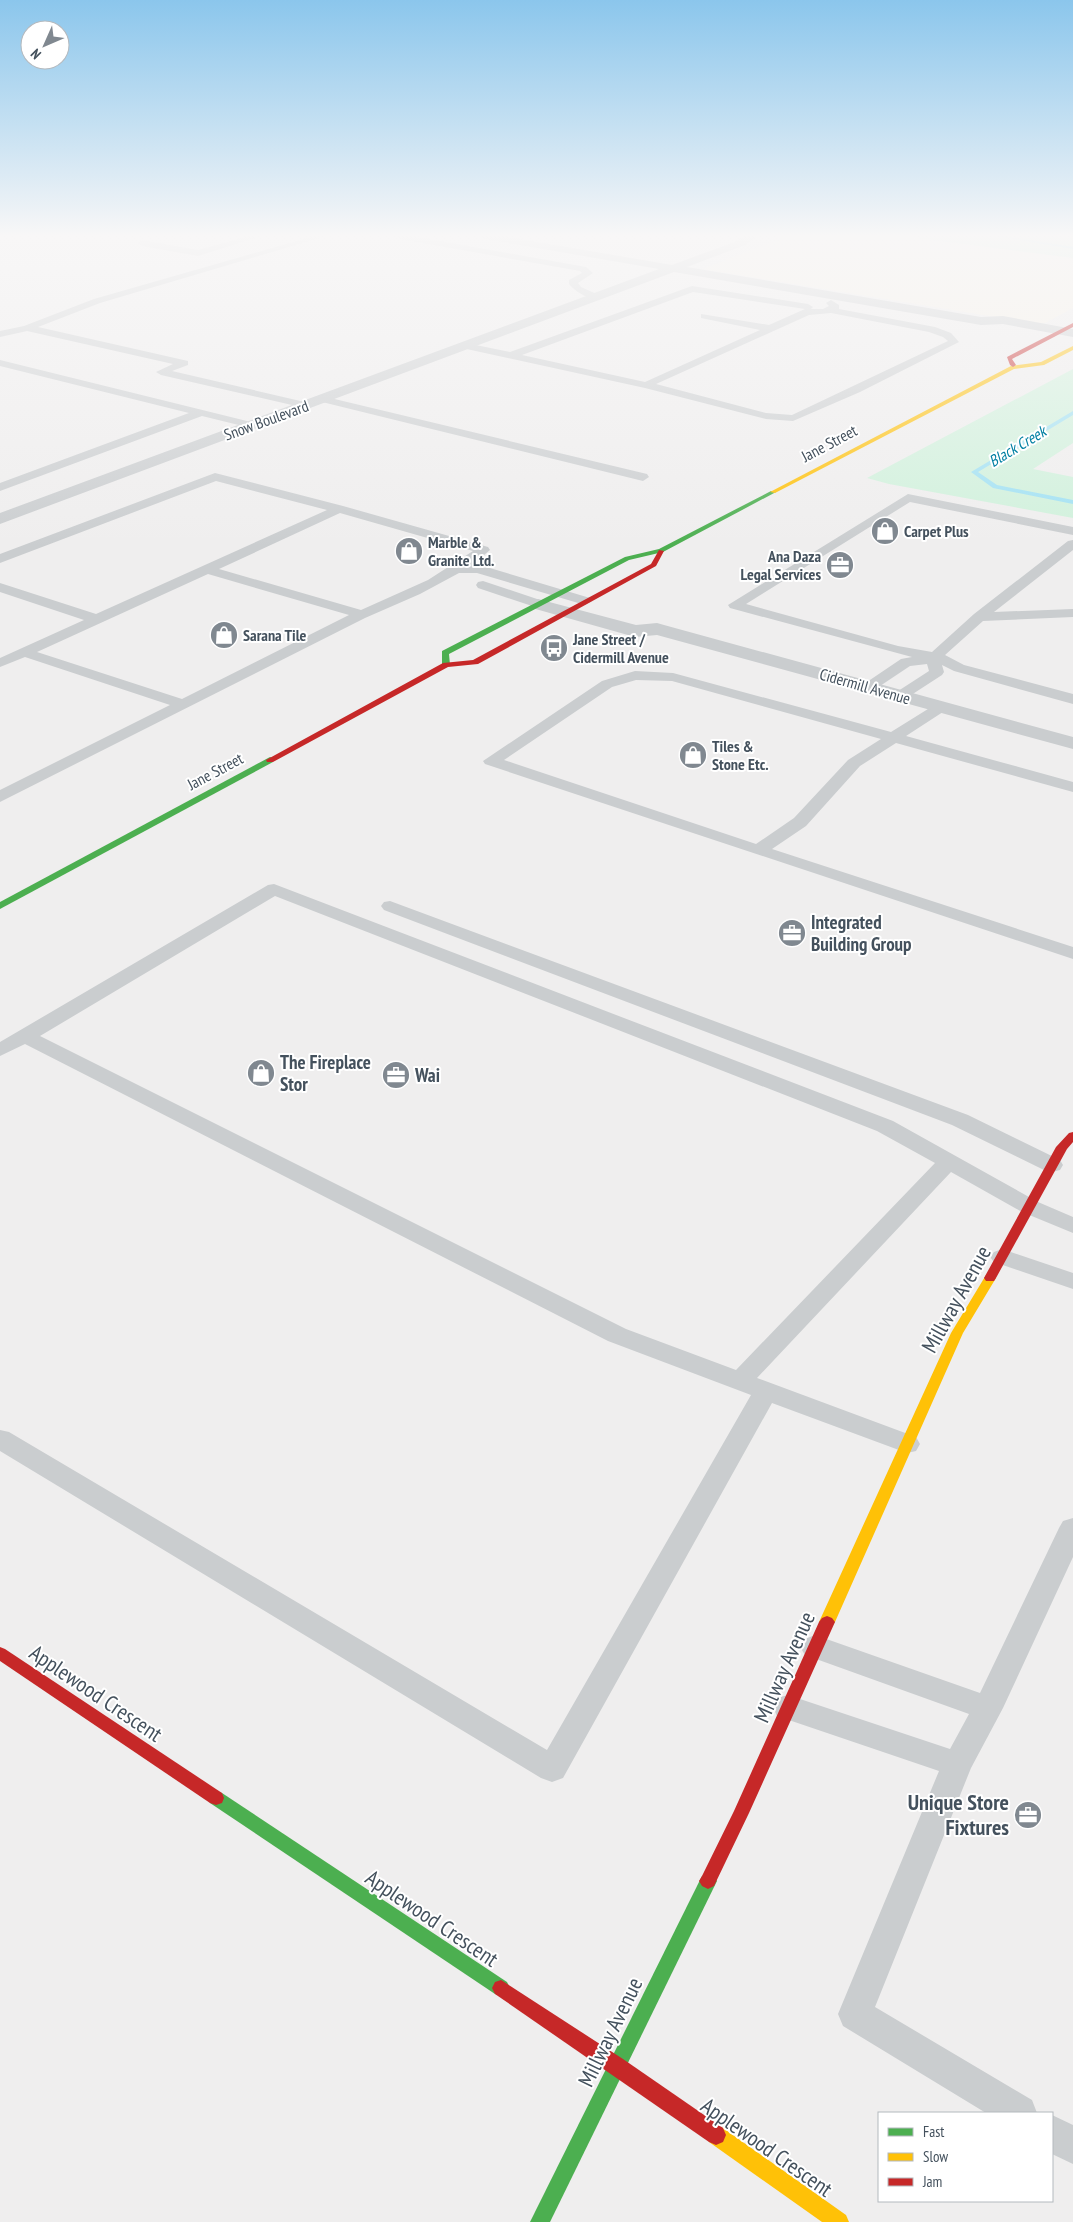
<svg xmlns="http://www.w3.org/2000/svg" width="1073" height="2222" font-family="'PT Sans Narrow',sans-serif">
  <style>
    .commercial { fill: #f7f2e8 }
    .green { fill: #d0f1dc }
    .lines { fill: none; stroke-linecap: round; stroke-linejoin: round }
    .stream { fill: #a0e1f3; fill-rule: evenodd }
    .lane { fill: #cacdcf; fill-rule: evenodd }
    .street { fill: #cacdcf; fill-rule: evenodd }
    .fast { fill: #4caf50; fill-rule: evenodd }
    .slow { fill: #ffc107; fill-rule: evenodd }
    .jam { fill: #c62828; fill-rule: evenodd }
    .labels { text-anchor: middle; stroke-width: 4; stroke-linejoin: round; paint-order: stroke }
    .far-street-label { font-size: 16px; fill: #44515d; stroke: #fff }
    .far-water-label { font-size: 16px; font-style: italic; fill: #0280a3; stroke: #fff }
    .far-poi-label { font-size: 16px; font-weight: bold; fill: #44515d; stroke: #fff; text-anchor: start }
    .poi-label { font-size: 19px; font-weight: bold; fill: #44515d; stroke: #fff; text-anchor: start }
    .near-street-label { font-size: 22px; fill: #44515d; stroke: #fff }
    .near-poi-label { font-size: 22px; font-weight: bold; fill: #44515d; stroke: #fff; text-anchor: end }
  </style>
  <rect width="100%" height="100%" fill="#efeeee"/>
  <!-- commercial -->
  <polygon class="commercial" points="780,236 915,236 911,237 1073,258 1073,308 1045,323 1038,324 703,269 774,241"/>
  <!-- green -->
  <g class="green">
    <polygon points="915,236 1073,236 1073,258 910,237"/>
    <polygon points="1073,369 1073,443 1033,469 1073,477 1073,518 889,484 867,478"/>
  </g>
  <g class="lines">
    <!-- stream -->
    <g class="stream">
      <polygon points="995,236 1003,236 1073,247 1073,249"/>
      <polygon points="1073,411 1073,415 978,472 997,485 1073,500 1073,504 993,488 971,472"/>
    </g>
    <!-- lane -->
    <g class="lane">
      <polygon points="249,236 261,236 198,256 142,246 138,243 142,240 198,250"/>
      <polygon points="314,236 326,236 100,303 38,327 188,361 188,365 172,371 309,403 311,405 309,407 305,408 161,375 156,372 173,364 27,331 0,337 0,331 24,326 94,299"/>
      <path d="M396,236H412L586,267L593,273L578,283L581,287L601,296L599,298C588,300 576,292 569,284V280L582,273L580,271L400,239Z"/>
      <path d="M692,286L808,304L813,307L811,309H823L829,306L826,303L831,300L839,305V309L935,327L951,333L959,342L860,392L793,421L766,419L645,388L462,348L461,346L466,343L510,352ZM693,292L805,309L769,325L701,314V318L760,330L645,382L522,355ZM831,313L929,332L943,337L948,341L792,415L766,413L656,384L809,315Z"/>
      <polygon points="0,360 255,423 257,425 251,428 202,416 0,491 0,483 189,413 0,366"/>
      <polygon points="322,396 647,474 649,477 643,481 318,401 317,399"/>
      <path d="M215,473L343,506L488,547L490,550L472,565L483,566L590,598L592,601L585,605L477,573H459L420,594L365,618L0,802V790L170,705L25,657L0,667V658L84,620L0,592V583L96,614L327,510L216,481L0,563V554ZM340,513L473,551L428,580L361,610L219,569ZM208,574L349,615L182,699L37,652Z"/>
      <polygon points="908,494 1073,527 1073,535 910,502 746,604 898,646 932,652 974,614 1068,541 1073,540 1073,550 994,612 1073,609 1073,617 983,621 945,655 964,665 1073,694 1073,704 954,671 942,665 944,672 942,675 905,699 895,699 892,696 895,693 929,671 927,664 910,666 874,690 864,690 861,687 864,684 901,659 912,657 730,608 728,605"/>
      <polygon points="483,581 543,601 545,604 538,608 478,588 476,585 478,582"/>
      <path d="M635,671L673,673L891,732L936,704H946L949,707L946,710L906,736L1073,782V792L896,743L860,766L806,826L772,849L1073,947V959L485,764L483,761L602,681ZM636,680L672,681L881,739L848,760L794,818L756,844L504,760L612,687Z"/>
      <path d="M274,884L893,1121L1038,1202L1073,1217V1233L1022,1212L951,1172L757,1378L916,1437L920,1444L916,1451L907,1453L772,1403L563,1778L552,1782L541,1778L0,1451V1430L9,1432L547,1750L751,1395L608,1341L25,1044L0,1056V1042L268,885ZM275,896L877,1131L935,1163L736,1370L626,1329L40,1036Z"/>
      <polygon points="390,901 968,1115 1060,1160 1063,1165 1060,1170 1052,1172 1044,1170 952,1125 384,910 381,906 384,902"/>
      <polygon points="1002,1249 1073,1273 1073,1289 994,1262 990,1257 994,1252"/>
      <polygon points="1073,1518 1073,1557 1003,1708 971,1768 875,2007 1032,2100 1037,2113 986,2113 843,2026 838,2014 939,1771 777,1716 773,1707 777,1698 788,1695 950,1749 969,1714 805,1655 800,1647 805,1639 815,1635 980,1693 1059,1528 1063,1521"/>
      <polygon points="1052,2115 1073,2125 1073,2164 1052,2154"/>
    </g>
    <!-- street -->
    <g class="street">
      <polygon points="480,236 502,236 672,265 737,241 744,236 756,236 745,245 687,267 981,317 1003,316 1073,329 1073,337 1003,324 981,325 674,272 0,524 0,513 659,269 485,239"/>
      <polygon points="538,599 636,625 657,623 664,625 1073,737 1073,749 657,635 635,637 532,608 529,604 532,600"/>
    </g>
    <!-- fast -->
    <g class="fast">
      <polygon points="771,491 776,492 663,552 629,560 449,654 450,665 446,667 442,665 442,651 625,557 659,549"/>
      <polygon points="270,757 273,758 273,762 0,909 0,902"/>
      <polygon points="216,1791 222,1793 507,1982 510,1988 507,1994 501,1996 495,1994 210,1803 208,1798 210,1793"/>
      <polygon points="708,1873 714,1876 717,1881 550,2222 530,2222 702,1876"/>
    </g>
    <!-- slow -->
    <g class="slow">
      <polygon points="1073,346 1073,350 1044,365 1014,369 775,493 770,492 1011,366 1041,362"/>
      <polygon points="990,1274 994,1275 996,1278 963,1333 835,1622 832,1626 827,1628 822,1626 819,1622 951,1333 986,1275"/>
      <polygon points="716,2125 723,2128 846,2215 849,2222 822,2222 709,2142 706,2135 709,2128"/>
    </g>
    <!-- jam -->
    <g class="jam">
      <polygon points="1073,323 1073,327 1012,359 1016,365 1013,367 1010,365 1007,357"/>
      <polygon points="659,550 664,551 656,566 478,664 448,667 273,762 267,762 266,760 443,663 473,660 651,564"/>
      <polygon points="1073,1132 1073,1142 1067,1149 996,1278 994,1281 986,1281 984,1278 1056,1147 1069,1133"/>
      <polygon points="827,1616 832,1618 835,1622 749,1813 714,1886 708,1889 702,1886 699,1881 702,1876 734,1811 819,1622 822,1618"/>
      <polygon points="0,1647 5,1649 222,1793 224,1798 222,1803 216,1805 210,1803 0,1661"/>
      <polygon points="501,1980 623,2059 723,2128 726,2135 723,2142 716,2145 709,2142 495,1994 492,1988 495,1982"/>
    </g>
  </g>
  <!-- sky -->
  <linearGradient id="sky" x2="0" y2="1"><stop stop-color="#8bc6ec"/><stop offset="0.43" stop-color="#f8f7f7"/><stop offset="1" stop-color="#f8f7f7" stop-opacity="0"/></linearGradient>
  <rect width="1073" height="547" fill="url(#sky)"/>
  <!-- icons -->
  <defs>
    <symbol id="shop-disc" viewBox="-11 -11 22 22"><circle r="9.5" fill="#808890" stroke="#fff"/><path d="M-5-2.5h2.3a2.7 3.5 0 0 1 5.4 0H5L5.5 6h-11ZM-1.5-2.5h3a1.5 2.3 0 0 0-3 0Z" fill="#fff"/></symbol>
    <symbol id="office-disc" viewBox="-11 -11 22 22"><circle r="9.5" fill="#808890" stroke="#fff"/><path d="M-6-3h4V-5.5h4V-3h4V5H-6ZM-1-4.5V-3h2v-1.5ZM-6 0V1H6V0Z" fill="#fff"/></symbol>
    <symbol id="bus-disc" viewBox="-11 -11 22 22"><circle r="9.5" fill="#808890" stroke="#fff"/><path d="M-5-6H5V4H4V6H2V4H-2V6H-4V4H-5ZM-3.5-4V0h7V-4ZM-3.5 1.2v1.5H-2V1.2ZM2 1.2v1.5H3.5V1.2Z" fill="#fff"/></symbol>
  </defs>
  <g fill-rule="evenodd">
    <use href="#shop-disc" x="869" y="515" width="32" height="32"/>
    <use href="#shop-disc" x="393" y="535" width="32" height="32"/>
    <use href="#office-disc" x="824" y="549" width="32" height="32"/>
    <use href="#shop-disc" x="208" y="619" width="32" height="32"/>
    <use href="#bus-disc" x="538" y="632" width="32" height="32"/>
    <use href="#shop-disc" x="677" y="739" width="32" height="32"/>
    <use href="#office-disc" x="776" y="917" width="32" height="32"/>
    <use href="#shop-disc" x="245" y="1057" width="32" height="32"/>
    <use href="#office-disc" x="380" y="1059" width="32" height="32"/>
    <use href="#office-disc" x="1012" y="1799" width="32" height="32"/>
  </g>
  <g class="labels">
    <!-- far-street labels -->
    <g class="far-street-label">
      <text transform="translate(266 420) rotate(-20)" y="6">Snow Boulevard</text>
      <text transform="translate(829 443) rotate(-28)" y="6">Jane Street</text>
      <text transform="translate(865 686) rotate(16)" y="6">Cidermill Avenue</text>
      <text transform="translate(215 771) rotate(-28)" y="6">Jane Street</text>
    </g>
    <!-- far-water labels -->
    <g class="far-water-label">
      <text transform="translate(1017 446) rotate(-31)" y="6">Black Creek</text>
    </g>
    <!-- far-poi labels -->
    <g class="far-poi-label">
      <text x="904" y="537">Carpet Plus</text>
      <text x="428" y="548">Marble &amp;<tspan x="428" dy="18">Granite Ltd.</tspan></text>
      <text x="821" y="562" text-anchor="end">Ana Daza<tspan x="821" dy="18">Legal Services</tspan></text>
      <text x="243" y="641">Sarana Tile</text>
      <text x="573" y="645">Jane Street /<tspan x="573" dy="18">Cidermill Avenue</tspan></text>
      <text x="712" y="752">Tiles &amp;<tspan x="712" dy="18">Stone Etc.</tspan></text>
    </g>
    <!-- poi labels -->
    <g class="poi-label">
      <text x="811" y="929">Integrated<tspan x="811" dy="22">Building Group</tspan></text>
      <text x="280" y="1069">The Fireplace<tspan x="280" dy="22">Stor</tspan></text>
      <text x="415" y="1082">Wai</text>
    </g>
    <!-- near-street labels -->
    <g class="near-street-label">
      <text transform="translate(956 1299) rotate(-61)" y="8">Millway Avenue</text>
      <text transform="translate(784 1667) rotate(-66)" y="8">Millway Avenue</text>
      <text transform="translate(96 1693) rotate(34)" y="8">Applewood Crescent</text>
      <text transform="translate(432 1918) rotate(34)" y="8">Applewood Crescent</text>
      <text transform="translate(610 2032) rotate(-64)" y="8">Millway Avenue</text>
      <text transform="translate(767 2147) rotate(35)" y="8">Applewood Crescent</text>
    </g>
    <!-- near-poi labels -->
    <g class="near-poi-label">
      <text x="1009" y="1810">Unique Store<tspan x="1009" dy="25">Fixtures</tspan></text>
    </g>
  </g>
  <!-- legend -->
  <rect x="878" y="2112" width="175" height="90" fill="#ffffff" stroke="#b4b9be"/>
  <rect x="888" y="2128" width="25" height="8" fill="#4caf50" stroke="#b4b9be"/>
  <text x="923" y="2137" font-size="15" fill="#44515d">Fast</text>
  <rect x="888" y="2153" width="25" height="8" fill="#ffc107" stroke="#b4b9be"/>
  <text x="923" y="2162" font-size="15" fill="#44515d">Slow</text>
  <rect x="888" y="2178" width="25" height="8" fill="#c62828" stroke="#b4b9be"/>
  <text x="923" y="2187" font-size="15" fill="#44515d">Jam</text>
  <!-- north arrow -->
  <g transform="translate(45 45) rotate(225)"><circle r="24" fill="#ffffff" stroke="#b4b9be"/>
  <path d="M0-4L9 19L0 12L-9 19Z" fill="#808890"/>
  <text y="-8" font-size="14" font-weight="bold" text-anchor="middle" fill="#44515d">N</text>
  </g>
</svg>
